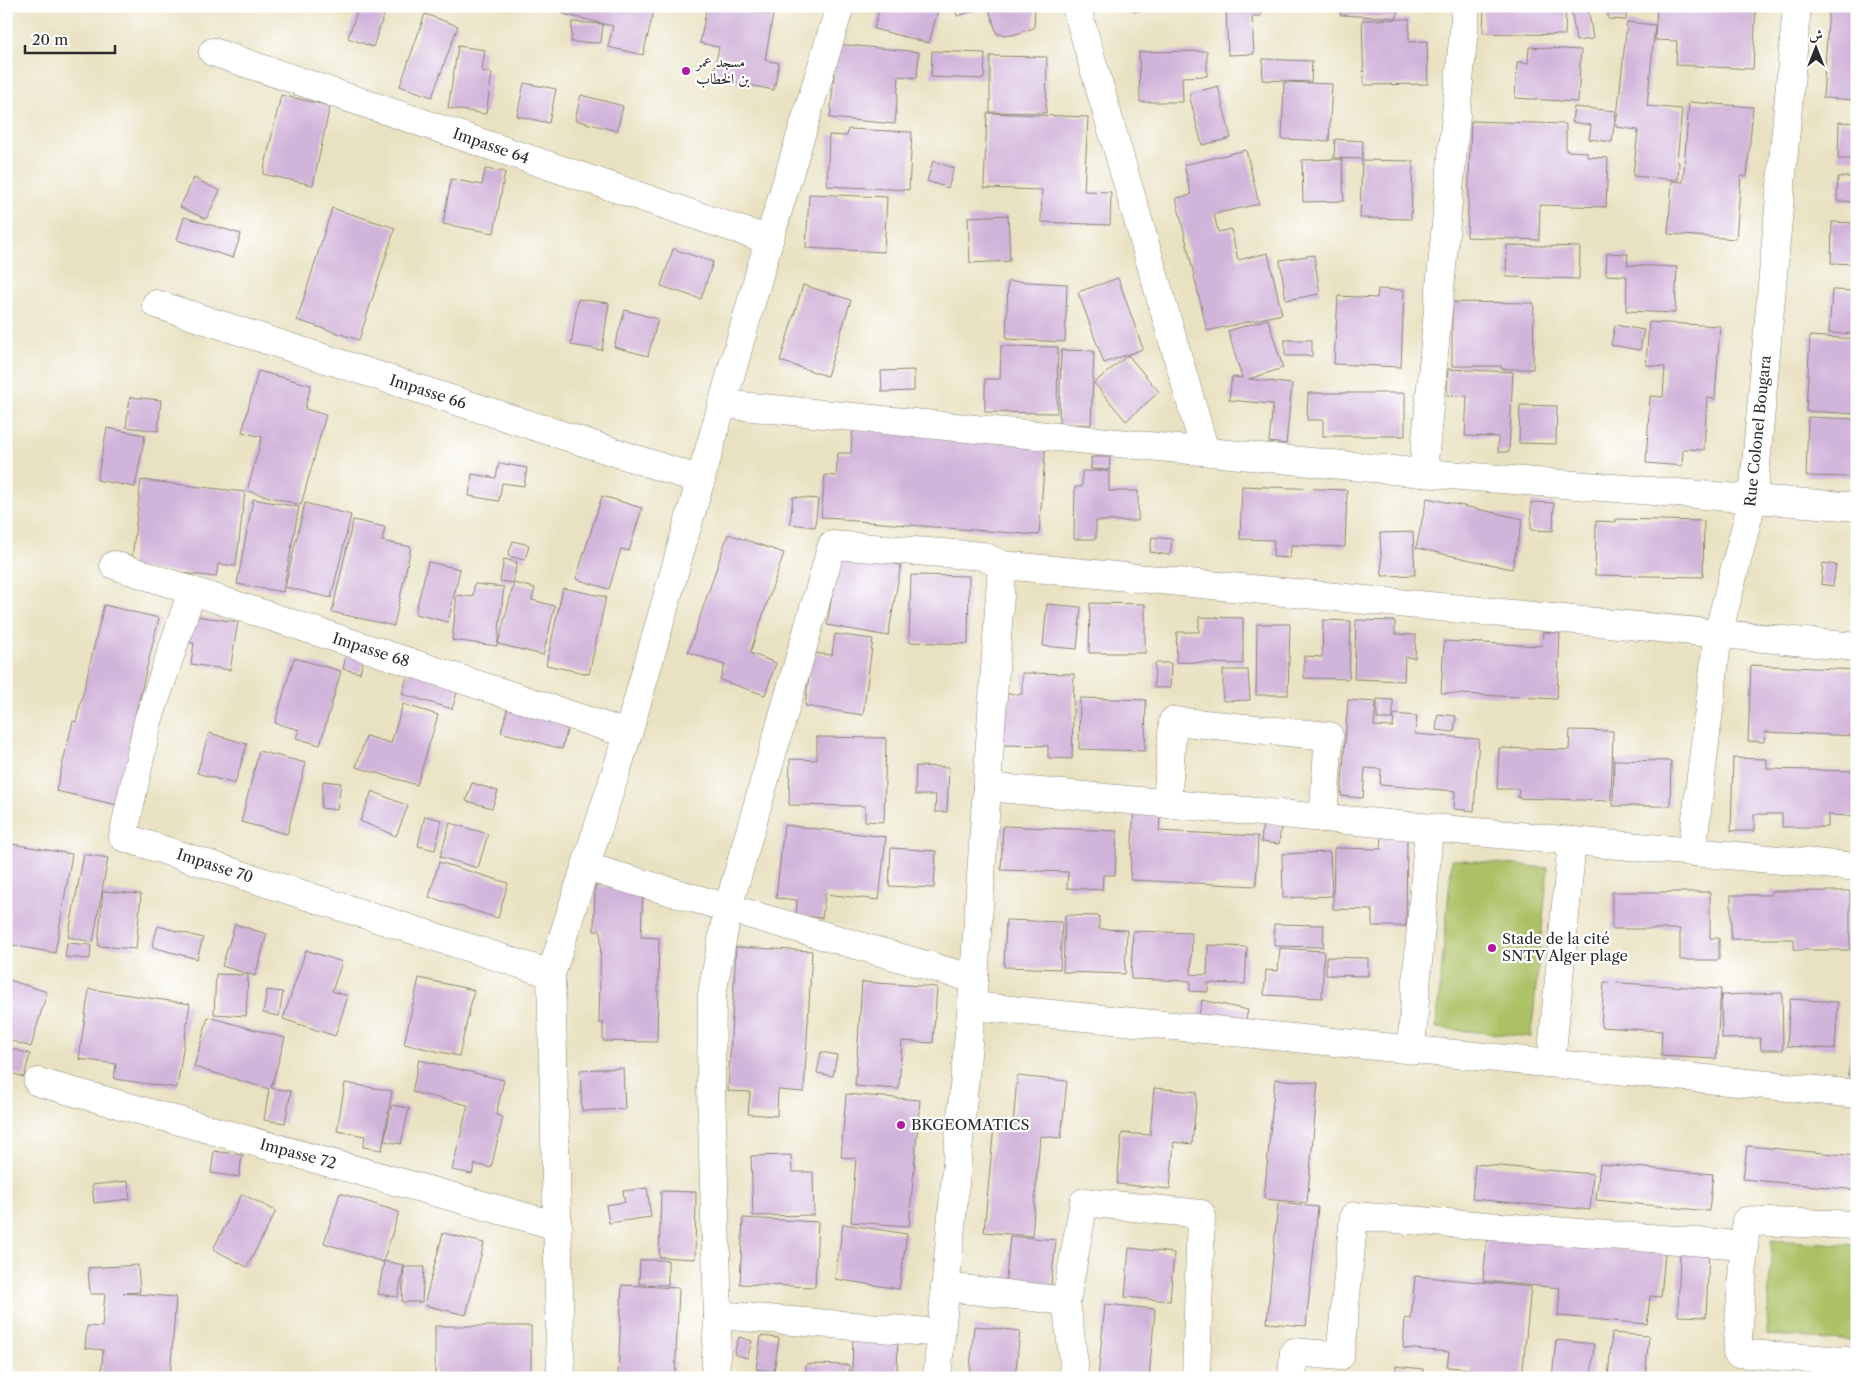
<svg xmlns="http://www.w3.org/2000/svg" width="1863" height="1384" font-family="'Libre Caslon Text',Amiri,serif">
  <style>
    .park { fill: #acc165; stroke: #6c7648 }
    .building { fill: #d1b4da }
    .lines { fill: none; stroke-linecap: round; stroke-linejoin: round }
    .minor-casing { stroke: #8a8676; stroke-width: 29 }
    .minor { stroke: #fff; stroke-width: 28 }
    .poi-dot { fill: #b5179e; stroke: #fff; stroke-width: 2 }
    .labels { text-anchor: middle; stroke-width: 4.5; stroke-linejoin: round; paint-order: stroke }
    .poi-label { font-size: 15px; fill: #2b2b2b; stroke: #fff; text-anchor: start }
    .street-label { font-size: 15px; fill: #2b2b2b; stroke: #fff }
  </style>
  <rect width="100%" height="100%" fill="#fff"/>
  <filter id="ink" filterUnits="userSpaceOnUse"><feTurbulence type="fractalNoise" baseFrequency=".02" numOctaves="2"/><feDisplacementMap in="SourceGraphic" scale="10" xChannelSelector="R" yChannelSelector="G"/><feConvolveMatrix kernelMatrix="1 2 1 2 8 2 1 2 1" color-interpolation-filters="sRGB"/></filter>
  <filter id="wash" filterUnits="userSpaceOnUse"><feTurbulence type="fractalNoise" baseFrequency=".0096" numOctaves="4" result="noise"/><feDisplacementMap in="SourceGraphic" scale="20" xChannelSelector="R" yChannelSelector="G"/><feGaussianBlur stdDeviation="1.12" result="paint"/><feColorMatrix in="noise" values="0 0 0 0 0 0 0 0 0 0 0 0 0 0 0 0 0 1.4 0 .05"/><feComposite in="paint" operator="in"/></filter>
  <g filter="url(#wash)">
    <rect width="100%" height="100%" fill="#e9e2c2"/>
    <!-- park -->
    <g class="park">
      <polygon points="1452,859 1548,868 1531,1037 1436,1028"/>
      <polygon points="1772,1240 1857,1245 1857,1341 1766,1335"/>
    </g>
    <g id="blocks">
      <!-- building -->
      <g class="building">
        <polygon points="359,6 387,6 373,47 348,38"/>
        <polygon points="554,6 655,6 643,55 608,47 613,26 563,14 564,9"/>
        <polygon points="707,6 728,6 773,15 765,60 779,63 774,90 713,78 719,47 700,43"/>
        <polygon points="880,6 939,6 929,43 874,29"/>
        <polygon points="954,6 980,6 980,9 957,16"/>
        <polygon points="988,6 1035,6 1034,28 1013,35 997,34"/>
        <polygon points="1133,6 1153,6 1153,7 1134,12"/>
        <polygon points="1226,6 1261,6 1261,16 1252,16 1254,54 1228,55"/>
        <polygon points="1341,6 1398,6 1397,18 1340,15"/>
        <polygon points="1484,6 1566,6 1565,35 1483,33"/>
        <polygon points="1571,6 1588,6 1593,39 1576,41"/>
        <polygon points="1608,6 1627,6 1626,20 1608,19"/>
        <polygon points="1657,6 1756,6 1753,69 1676,65 1677,41 1655,40"/>
        <polygon points="1829,6 1857,6 1856,100 1823,98"/>
        <polygon points="425,14 458,26 432,97 400,86"/>
        <polygon points="1409,19 1409,42 1427,41 1428,84 1364,85 1362,20"/>
        <polygon points="572,22 603,24 601,43 571,42"/>
        <polygon points="1627,22 1655,25 1647,106 1682,109 1677,162 1679,162 1678,180 1633,176 1638,130 1616,127"/>
        <polygon points="837,44 919,52 917,78 899,76 895,124 830,118"/>
        <polygon points="458,46 485,50 482,71 492,73 486,114 448,108"/>
        <polygon points="1529,47 1581,50 1578,102 1515,98 1517,62 1528,63"/>
        <polygon points="932,51 985,53 984,79 931,77"/>
        <polygon points="1207,51 1207,76 1182,77 1183,102 1140,102 1139,52"/>
        <polygon points="990,56 1047,57 1046,113 990,112"/>
        <polygon points="1263,59 1312,61 1311,82 1262,80"/>
        <polygon points="1284,82 1332,84 1329,141 1282,139"/>
        <polygon points="524,83 556,89 549,123 517,116"/>
        <polygon points="1218,86 1231,138 1202,145 1189,94"/>
        <polygon points="281,95 330,106 313,185 263,174"/>
        <polygon points="581,95 623,106 617,131 575,120"/>
        <polygon points="1689,102 1753,107 1747,176 1741,176 1736,239 1668,234 1672,181 1683,182"/>
        <polygon points="1574,107 1616,111 1612,142 1589,139 1591,125 1572,122"/>
        <polygon points="987,113 1088,117 1084,191 1111,192 1110,225 1041,222 1042,190 984,188"/>
        <polygon points="1471,121 1566,124 1566,151 1587,152 1587,157 1608,158 1606,207 1540,205 1539,240 1467,237"/>
        <polygon points="1839,122 1857,123 1857,159 1838,159"/>
        <polygon points="848,129 912,132 909,190 827,186 829,135 847,136"/>
        <polygon points="1335,139 1363,141 1362,159 1334,158"/>
        <polygon points="1246,150 1259,204 1214,214 1218,232 1231,229 1238,260 1268,253 1282,314 1207,331 1176,198 1191,195 1184,165"/>
        <polygon points="1342,159 1344,201 1303,202 1302,160"/>
        <polygon points="1362,160 1413,161 1411,219 1360,218"/>
        <polygon points="933,161 954,168 948,188 927,181"/>
        <polygon points="485,169 505,172 494,233 443,224 451,179 482,185"/>
        <polygon points="1838,177 1857,177 1857,202 1837,201"/>
        <polygon points="194,178 220,191 206,219 180,207"/>
        <polygon points="809,194 887,197 884,252 806,248"/>
        <polygon points="332,208 395,228 359,340 297,320"/>
        <polygon points="1008,215 1010,261 970,263 968,217"/>
        <polygon points="184,217 241,234 233,258 177,240"/>
        <polygon points="1832,222 1857,223 1857,264 1831,263"/>
        <polygon points="1507,245 1580,247 1579,279 1506,277"/>
        <polygon points="673,249 713,262 701,299 661,286"/>
        <polygon points="1607,253 1628,254 1627,265 1677,267 1675,313 1626,311 1627,276 1606,275"/>
        <polygon points="1314,255 1320,294 1286,300 1280,260"/>
        <polygon points="1118,278 1143,349 1104,363 1078,292"/>
        <polygon points="1008,281 1067,284 1065,342 1006,339"/>
        <polygon points="803,285 851,300 827,376 780,361"/>
        <polygon points="1378,289 1404,290 1401,367 1334,364 1338,296 1377,298"/>
        <polygon points="1832,290 1857,291 1857,334 1829,333"/>
        <polygon points="578,299 609,303 602,350 571,345"/>
        <polygon points="1452,302 1534,303 1533,369 1501,369 1501,366 1452,366"/>
        <polygon points="625,310 658,319 648,356 614,347"/>
        <polygon points="1268,319 1283,368 1249,379 1292,384 1286,444 1269,442 1273,404 1229,400 1232,377 1242,378 1228,331"/>
        <polygon points="1649,322 1720,326 1715,399 1707,398 1704,450 1683,449 1682,466 1646,463 1650,396 1663,397 1665,367 1646,365"/>
        <polygon points="1615,325 1644,330 1640,350 1611,345"/>
        <polygon points="1810,336 1857,339 1857,414 1806,411"/>
        <rect x="1285" y="340" width="27" height="16"/>
        <polygon points="1001,346 1058,347 1057,413 985,412 985,379 1000,379"/>
        <polygon points="1061,350 1094,351 1091,425 1059,424"/>
        <polygon points="1128,355 1159,392 1126,421 1094,383"/>
        <polygon points="1448,369 1513,372 1509,452 1498,452 1498,437 1465,436 1467,396 1447,395"/>
        <polygon points="914,370 914,391 882,392 881,371"/>
        <polygon points="258,371 311,385 305,409 326,415 301,505 247,491 262,437 242,432"/>
        <polygon points="1308,393 1405,393 1405,436 1323,436 1323,420 1307,420"/>
        <polygon points="130,397 161,400 158,431 126,427"/>
        <polygon points="1520,405 1557,406 1556,444 1519,443"/>
        <polygon points="1808,417 1855,419 1854,477 1806,476"/>
        <polygon points="853,424 1046,442 1039,535 842,520 842,518 821,517 825,475 836,476 838,453 851,453"/>
        <polygon points="107,428 145,435 135,487 97,480"/>
        <polygon points="1091,457 1110,457 1109,470 1091,469"/>
        <polygon points="499,463 527,468 524,486 502,483 499,501 469,496 472,474 496,478"/>
        <polygon points="1082,471 1109,471 1109,491 1138,491 1138,521 1096,521 1096,539 1074,539 1075,487 1082,487"/>
        <polygon points="141,480 245,492 236,566 218,564 216,577 131,567"/>
        <polygon points="1242,486 1347,490 1345,547 1291,545 1290,558 1273,557 1274,540 1240,539"/>
        <polygon points="602,496 642,508 629,551 621,549 609,589 576,579"/>
        <polygon points="793,497 818,499 815,527 790,524"/>
        <polygon points="1427,498 1523,519 1512,569 1416,548"/>
        <polygon points="253,499 299,507 283,592 237,584"/>
        <polygon points="1531,502 1554,503 1553,531 1531,530"/>
        <polygon points="305,503 351,515 331,598 285,587"/>
        <polygon points="1616,519 1704,521 1703,577 1595,575 1596,521 1616,522"/>
        <polygon points="353,520 385,527 382,541 411,547 394,626 332,612"/>
        <polygon points="1413,532 1415,575 1382,576 1380,533"/>
        <polygon points="728,534 784,553 750,653 776,663 765,695 720,680 725,665 688,652"/>
        <polygon points="1152,537 1172,539 1170,555 1150,552"/>
        <polygon points="513,541 529,545 525,560 508,556"/>
        <polygon points="839,554 901,565 888,636 827,625"/>
        <polygon points="1855,556 1857,556 1857,595 1852,595"/>
        <polygon points="504,559 517,562 513,583 500,581"/>
        <polygon points="428,562 460,569 448,622 415,614"/>
        <polygon points="1823,563 1836,565 1833,586 1821,584"/>
        <polygon points="911,575 969,576 968,644 909,642"/>
        <polygon points="514,583 535,588 532,600 555,606 543,655 498,644"/>
        <polygon points="474,584 504,587 497,646 452,640 457,595 473,597"/>
        <polygon points="563,588 606,597 589,674 546,665"/>
        <polygon points="1090,603 1145,604 1145,653 1089,653"/>
        <polygon points="1047,604 1081,607 1077,649 1043,646"/>
        <polygon points="104,605 159,618 130,737 138,739 122,806 56,791 73,721 76,722"/>
        <polygon points="189,615 238,622 230,670 191,664 194,643 185,642"/>
        <polygon points="1199,617 1243,618 1243,664 1176,662 1177,632 1199,632"/>
        <polygon points="1323,620 1351,621 1349,679 1304,678 1304,656 1322,657"/>
        <polygon points="1356,620 1395,621 1395,634 1416,635 1415,658 1405,657 1404,681 1354,679"/>
        <polygon points="1257,624 1290,624 1288,695 1256,695"/>
        <polygon points="1543,632 1560,633 1557,699 1441,693 1444,641 1542,646"/>
        <polygon points="835,634 873,639 863,715 805,706 812,653 832,655"/>
        <polygon points="346,656 363,660 360,673 343,669"/>
        <polygon points="294,658 341,671 320,745 296,738 299,730 275,723"/>
        <polygon points="1155,663 1171,663 1170,688 1154,688"/>
        <polygon points="1751,665 1857,670 1857,736 1765,732 1764,742 1748,741"/>
        <polygon points="410,667 460,683 452,709 402,694"/>
        <polygon points="1223,670 1248,670 1250,700 1223,701"/>
        <polygon points="1022,673 1074,674 1072,759 1048,758 1048,746 1003,745 1004,694 1022,694"/>
        <polygon points="1080,698 1146,700 1145,751 1079,749"/>
        <polygon points="1377,699 1393,700 1393,719 1377,719"/>
        <polygon points="1348,700 1376,702 1374,726 1393,727 1394,714 1417,716 1415,734 1479,739 1474,811 1454,809 1455,791 1380,785 1381,769 1365,768 1363,798 1341,796"/>
        <polygon points="509,703 570,720 562,749 501,732"/>
        <polygon points="403,704 438,715 417,785 356,767 366,736 391,743"/>
        <polygon points="1438,714 1456,716 1454,732 1436,730"/>
        <polygon points="1570,730 1613,731 1611,801 1518,798 1519,789 1497,789 1499,748 1569,750"/>
        <polygon points="209,733 247,744 235,784 197,773"/>
        <polygon points="817,737 886,738 884,822 865,821 865,806 789,805 790,759 817,760"/>
        <polygon points="259,751 306,763 287,834 241,822"/>
        <polygon points="1733,758 1767,759 1767,769 1857,771 1857,816 1828,815 1828,827 1782,827 1782,814 1754,814 1754,831 1731,831"/>
        <polygon points="1614,760 1671,761 1670,806 1613,806"/>
        <polygon points="916,766 949,767 947,812 935,812 936,795 915,795"/>
        <polygon points="323,781 341,783 337,810 321,808"/>
        <polygon points="472,783 498,791 492,808 466,801"/>
        <polygon points="372,791 408,806 396,836 360,821"/>
        <polygon points="1134,804 1161,806 1159,831 1258,836 1256,886 1130,880"/>
        <polygon points="425,816 442,820 435,850 418,846"/>
        <polygon points="450,823 488,834 478,868 440,857"/>
        <polygon points="1263,823 1281,825 1279,844 1261,842"/>
        <polygon points="784,825 886,837 879,900 825,894 822,918 796,915 797,900 776,898"/>
        <polygon points="1003,826 1117,831 1115,875 1103,875 1102,890 1067,888 1068,872 1001,870"/>
        <polygon points="1382,836 1407,836 1406,926 1372,926 1372,910 1333,909 1334,848 1381,849"/>
        <polygon points="6,843 72,854 55,953 6,944"/>
        <polygon points="891,848 936,851 934,888 889,886"/>
        <polygon points="1330,852 1332,896 1283,898 1282,854"/>
        <polygon points="84,854 108,858 93,942 68,937"/>
        <polygon points="439,862 508,883 498,918 429,897"/>
        <polygon points="595,886 643,887 641,937 659,938 657,1042 603,1041 603,1023 599,1023 601,931 594,931"/>
        <polygon points="103,891 141,894 136,949 98,946"/>
        <polygon points="1771,891 1850,891 1850,950 1794,950 1794,939 1731,939 1731,895 1771,895"/>
        <polygon points="1612,892 1710,892 1710,938 1719,938 1719,960 1680,960 1680,929 1612,929"/>
        <polygon points="1065,915 1099,916 1099,929 1127,930 1125,974 1063,972"/>
        <polygon points="1006,920 1062,922 1060,969 1004,967"/>
        <polygon points="235,924 267,934 255,976 222,966"/>
        <polygon points="1274,924 1324,925 1323,947 1274,946"/>
        <polygon points="158,926 203,938 197,959 152,947"/>
        <polygon points="1133,931 1192,933 1191,974 1207,975 1208,945 1247,947 1245,984 1208,983 1208,992 1190,991 1190,981 1131,979"/>
        <polygon points="67,943 91,945 90,959 65,957"/>
        <polygon points="736,947 812,951 804,1092 778,1090 777,1116 748,1114 750,1092 728,1091"/>
        <polygon points="1280,948 1324,951 1322,998 1264,995 1266,970 1278,971"/>
        <polygon points="306,950 342,962 332,991 348,996 335,1036 283,1019"/>
        <polygon points="1326,957 1368,958 1368,976 1326,975"/>
        <polygon points="216,974 248,975 246,1016 214,1014"/>
        <polygon points="419,978 474,990 459,1056 404,1044"/>
        <polygon points="6,979 47,992 31,1047 6,1039"/>
        <polygon points="862,982 937,987 933,1043 902,1041 899,1089 855,1086"/>
        <polygon points="1604,982 1721,989 1716,1059 1661,1056 1662,1031 1601,1027"/>
        <polygon points="89,989 190,1004 177,1088 114,1079 116,1064 79,1059"/>
        <polygon points="267,990 283,992 279,1016 263,1013"/>
        <polygon points="1782,993 1783,1050 1761,1050 1760,1038 1722,1039 1721,995"/>
        <polygon points="1790,999 1838,1002 1835,1049 1787,1046"/>
        <polygon points="1202,1000 1248,1010 1245,1024 1199,1015"/>
        <polygon points="208,1017 285,1038 271,1088 291,1091 285,1123 264,1120 269,1089 194,1067"/>
        <polygon points="1856,1024 1857,1024 1857,1077 1848,1075"/>
        <polygon points="13,1049 30,1054 24,1077 7,1072"/>
        <polygon points="821,1052 837,1055 833,1076 817,1073"/>
        <polygon points="419,1060 504,1080 496,1115 503,1117 491,1168 475,1164 472,1174 452,1170 468,1105 412,1092"/>
        <polygon points="623,1068 625,1109 582,1111 580,1070"/>
        <polygon points="1017,1076 1067,1081 1061,1138 1040,1136 1032,1236 984,1232 994,1125 1013,1127"/>
        <polygon points="1275,1079 1318,1083 1307,1203 1264,1199"/>
        <polygon points="345,1083 392,1091 382,1150 363,1147 365,1136 337,1131"/>
        <polygon points="1154,1088 1197,1092 1192,1144 1174,1142 1170,1189 1117,1184 1122,1133 1150,1135"/>
        <polygon points="846,1094 920,1100 909,1226 851,1222 856,1158 841,1157"/>
        <polygon points="392,1105 409,1108 401,1144 384,1141"/>
        <polygon points="1747,1146 1857,1156 1857,1190 1743,1179"/>
        <polygon points="214,1151 242,1155 239,1177 211,1173"/>
        <polygon points="791,1155 792,1172 813,1172 814,1215 753,1216 751,1156"/>
        <polygon points="1475,1164 1593,1174 1590,1210 1472,1199"/>
        <polygon points="1600,1164 1713,1174 1709,1211 1596,1200"/>
        <polygon points="128,1181 130,1199 94,1203 92,1185"/>
        <polygon points="647,1188 651,1217 609,1223 606,1205 625,1202 623,1191"/>
        <polygon points="661,1191 696,1192 695,1259 659,1257"/>
        <polygon points="340,1193 399,1212 383,1262 324,1243"/>
        <polygon points="242,1194 276,1211 247,1267 213,1249"/>
        <polygon points="1278,1203 1318,1207 1306,1326 1267,1323"/>
        <polygon points="743,1218 818,1222 815,1287 740,1284"/>
        <polygon points="843,1224 907,1234 899,1289 835,1279"/>
        <polygon points="443,1233 484,1243 466,1315 424,1305"/>
        <polygon points="1010,1236 1056,1240 1050,1293 1005,1289"/>
        <polygon points="1487,1237 1665,1253 1661,1297 1650,1296 1647,1324 1558,1316 1560,1288 1483,1281"/>
        <polygon points="1129,1248 1174,1253 1170,1301 1125,1297"/>
        <polygon points="1680,1249 1709,1250 1706,1317 1678,1316"/>
        <polygon points="640,1260 668,1260 668,1285 639,1284"/>
        <polygon points="384,1261 404,1265 398,1297 378,1294"/>
        <polygon points="138,1265 140,1292 123,1293 176,1297 170,1378 101,1378 103,1350 85,1348 87,1326 102,1327 105,1294 90,1294 88,1268"/>
        <polygon points="404,1267 424,1267 422,1302 402,1302"/>
        <polygon points="1415,1276 1531,1287 1522,1378 1471,1378 1472,1369 1447,1367 1449,1352 1403,1348 1405,1318 1411,1319"/>
        <polygon points="622,1285 679,1288 675,1378 618,1378"/>
        <polygon points="1105,1304 1155,1309 1149,1378 1098,1378"/>
        <rect x="435" y="1326" width="96" height="52"/>
        <polygon points="974,1326 1020,1331 1015,1378 969,1378"/>
        <polygon points="853,1330 898,1331 897,1378 852,1378"/>
        <polygon points="1612,1333 1649,1336 1645,1378 1608,1378"/>
        <polygon points="761,1336 779,1338 774,1372 756,1369"/>
        <polygon points="739,1337 752,1341 747,1358 734,1354"/>
        <polygon points="1556,1340 1594,1344 1591,1378 1552,1378"/>
        <polygon points="806,1364 849,1365 849,1378 806,1378"/>
        <polygon points="1396,1366 1423,1369 1422,1378 1395,1378"/>
        <polygon points="273,1372 281,1372 282,1378 274,1378"/>
      </g>
    </g>
  </g>
  <g filter="url(#ink)">
    <use href="#blocks" fill-opacity="0" stroke="#8a8676" stroke-width="1"/>
    <g class="lines">
      <defs>
        <g id="minor">
          <polyline points="1076,6 1205,451"/>
          <polyline points="213,52 769,240"/>
          <polyline points="156,304 701,480"/>
          <polyline points="722,404 1423,473 1857,507"/>
          <polyline points="1423,473 1466,6"/>
          <polyline points="114,565 628,734"/>
          <polyline points="192,591 148,721 123,837 551,974"/>
          <polyline points="987,787 1857,867"/>
          <polyline points="1167,804 1173,721 1329,736 1323,818"/>
          <polyline points="1692,852 1718,634 1753,498 1797,6"/>
          <polyline points="586,867 974,979"/>
          <polyline points="972,1006 1857,1094"/>
          <polyline points="1411,1049 1429,828"/>
          <polyline points="1551,1063 1572,841"/>
          <polyline points="38,1082 558,1226"/>
          <polyline points="1857,1225 1746,1221 1737,1353 1857,1362"/>
          <polyline points="945,1287 1066,1301 1084,1202 1201,1214 1196,1378"/>
          <polyline points="1066,1301 1074,1364 1073,1378"/>
          <polyline points="718,1315 941,1333"/>
          <polyline points="561,1378 551,974 628,734 769,240 840,6"/>
          <polyline points="715,1378 718,1315 711,1087 712,994 728,908 832,545 983,556 1002,565 1857,647"/>
          <polyline points="937,1378 974,979 1002,565"/>
          <polyline points="1292,1378 1294,1352 1340,1356 1354,1216 1744,1245"/>
        </g>
      </defs>
      <!-- minor casing -->
      <use href="#minor" class="minor-casing"/>
      <!-- minor -->
      <use href="#minor" class="minor"/>
    </g>
  </g>
  <!-- markers -->
  <g class="poi-dot">
    <circle cx="686" cy="71" r="5"/>
    <circle cx="1492" cy="948" r="5"/>
    <circle cx="901" cy="1125" r="5"/>
  </g>
  <g class="labels">
    <!-- poi labels -->
    <g class="poi-label">
      <text x="696" y="67">مسجد عمر<tspan x="696" dy="17">بن الخطاب</tspan></text>
      <text x="1502" y="944">Stade de la cité<tspan x="1502" dy="17">SNTV Alger plage</tspan></text>
      <text x="911" y="1130">BKGEOMATICS</text>
    </g>
    <!-- street labels -->
    <g class="street-label">
      <text transform="translate(491 146) rotate(19)" y="5">Impasse 64</text>
      <text transform="translate(428 392) rotate(18)" y="5">Impasse 66</text>
      <text transform="translate(1758 431) rotate(-84)" y="5">Rue Colonel Bougara</text>
      <text transform="translate(371 650) rotate(18)" y="5">Impasse 68</text>
      <text transform="translate(215 866) rotate(18)" y="5">Impasse 70</text>
      <text transform="translate(298 1154) rotate(15)" y="5">Impasse 72</text>
    </g>
  </g>
  <!-- margin -->
  <rect width="1863" height="1384" fill="none" stroke="#fff" stroke-width="25"/>
  <!-- north arrow -->
  <g transform="translate(1816 48)" stroke="#ffffff" stroke-width="4" paint-order="stroke">
  <path d="M0-4L9 19L0 12L-9 19Z" fill="#2b2b2b"/>
  <text y="-8" font-size="14" font-weight="bold" text-anchor="middle" fill="#2b2b2b">ش</text>
  </g>
  <!-- scale -->
  <path d="M25 45v8h90v-8" fill="none" stroke="#2b2b2b" stroke-width="2.5"/>
  <text x="32" y="45" font-size="15" fill="#2b2b2b" stroke="#ffffff" stroke-width="4" paint-order="stroke">20 m</text>
</svg>
